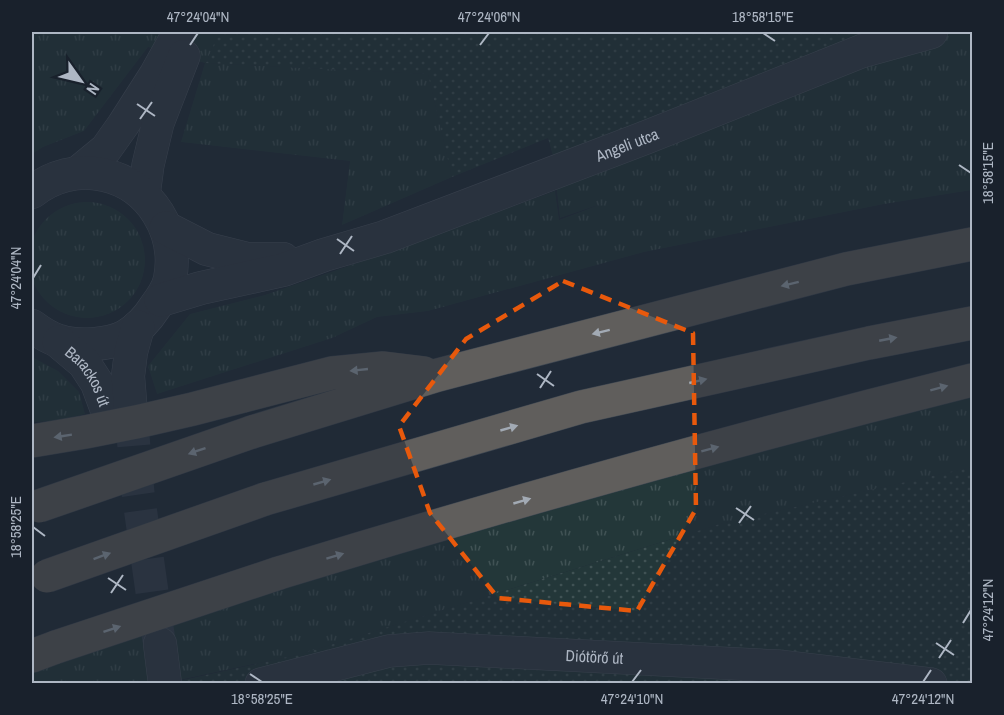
<svg xmlns="http://www.w3.org/2000/svg" width="1004" height="715" font-family="'Archivo Narrow',sans-serif">
  <style>
    .grass { fill: url(#grass-tufts) }
    .garden { fill: url(#garden-dots) }
    .lines { fill: none; stroke-linecap: round; stroke-linejoin: round }
    .tertiary-tunnel { stroke: #353f4c; stroke-width: 33; stroke-dasharray: 33 16; stroke-linecap: butt }
    .minor-casing { stroke: #515a65; stroke-width: 33 }
    .tertiary-casing { stroke: #515a65; stroke-width: 34 }
    .trunk-casing { stroke: #3e4752; stroke-width: 34 }
    .minor { stroke: #343c47; stroke-width: 32 }
    .tertiary { stroke: #343c47; stroke-width: 33 }
    .trunk { stroke: #605e5c; stroke-width: 33 }
    .trunk-bridge-casing { stroke: #3e4752; stroke-width: 34; stroke-linecap: butt }
    .trunk-bridge { stroke: #605e5c; stroke-width: 33 }
    .oneway { fill: #a2aab4 }
    .marked { fill: none; stroke: #e8590c; stroke-width: 4.5; stroke-dasharray: 12 8; stroke-linejoin: round }
    .ticks { fill: none; stroke: #aeb7c4; stroke-width: 2 }
    .labels { text-anchor: middle; stroke-width: 4.5; stroke-linejoin: round; paint-order: stroke }
    .street-label { font-size: 16px; fill: #aeb7c4; stroke: #19212c }
    .neatline { fill: none; stroke: #aeb7c4; stroke-width: 2 }
    .ticks-label { font-size: 15px; text-anchor: middle; fill: #aeb7c4 }
  </style>
  <defs>
    <pattern id="grass-tufts" width="24" height="20" patternUnits="userSpaceOnUse" patternTransform="scale(1.5)"><rect width="24" height="20" fill="#233739"/><path d="M3 7l-1-3M5 7V3M7 7l1-3M15 17l-1-3M17 17v-4M19 17l1-3" fill="none" stroke="#405254"/></pattern>
    <pattern id="garden-dots" width="8" height="8" patternUnits="userSpaceOnUse" patternTransform="scale(1.5)"><rect width="8" height="8" fill="#233739"/><path d="M2 2h.1M6 6h.1" fill="none" stroke="#405254" stroke-width="1.8" stroke-linecap="round"/></pattern>
  </defs>
  <rect width="100%" height="100%" fill="#202a37"/>
  <!-- grass -->
  <g class="grass">
    <polygon points="32,32 219,32 206,63 428,74 452,177 342,225 350,161 181,142 205,63 148,47 84,131 43,147 32,154"/>
    <polygon points="884,32 972,32 972,190 884,204 644,252 428,311 377,317 332,338 157,394 148,366 190,314 265,295 386,253 555,191 559,220 604,203 560,218 553,156"/>
    <circle cx="87" cy="260" r="58"/>
    <polygon points="32,357 58,371 79,392 85,414 55,421 32,422"/>
    <polygon points="972,395 972,467 720,524 301,654 165,683 32,684 32,670 443,534 865,418"/>
  </g>
  <!-- garden -->
  <g class="garden">
    <polygon points="219,32 884,32 553,156 548,138 452,177 428,74 206,63"/>
    <polygon points="972,467 972,683 165,684 301,654 720,524"/>
  </g>
  <g class="lines">
    <!-- tertiary-tunnel -->
    <polyline class="tertiary-tunnel" points="131,413 138,493 159,641"/>
    <defs>
      <g id="minor">
        <polyline points="78,172 106,149 123,125 155,75 179,32"/>
        <polyline points="144,195 148,165 158,123 184,56"/>
        <path id="s1" d="M261,684L389,651L429,648L778,666L931,684"/>
      </g>
      <g id="tertiary">
        <path d="M32,192C52,176 78,169 104,175C151,185 179,233 170,279C168,289 161,299 155,307C148,318 138,329 126,336C110,345 77,347 59,341C49,338 40,332 32,326"/>
        <polyline points="166,228 207,249 247,259 283,259"/>
        <path id="s2" d="M161,300L201,288L283,270L324,255L385,237L647,137L862,51L931,32"/>
        <path id="s3" d="M59,342L84,363L97,383L110,418"/>
        <polyline points="131,413 128,376 131,352 138,327"/>
        <polyline points="160,644 165,684"/>
      </g>
      <g id="trunk">
        <polyline points="243,396 332,373 383,368 424,373"/>
        <polyline points="252,432 438,375 846,269 972,244"/>
        <polyline points="265,499 581,407 869,343 972,323"/>
        <path d="M279,573C508,503 740,438 972,380"/>
        <polyline points="32,656 56,647"/>
      </g>
    </defs>
    <!-- minor casing -->
    <use href="#minor" class="minor-casing"/>
    <!-- tertiary casing -->
    <use href="#tertiary" class="tertiary-casing"/>
    <!-- trunk casing -->
    <use href="#trunk" class="trunk-casing"/>
    <!-- minor -->
    <use href="#minor" class="minor"/>
    <!-- tertiary -->
    <use href="#tertiary" class="tertiary"/>
    <!-- trunk -->
    <use href="#trunk" class="trunk"/>
    <defs>
      <g id="trunk-bridge">
        <path d="M32,441C103,430 174,415 243,396"/>
        <polyline points="39,506 252,432"/>
        <polyline points="47,576 265,499"/>
        <polyline points="56,647 279,573"/>
      </g>
    </defs>
    <!-- trunk-bridge casing -->
    <use href="#trunk-bridge" class="trunk-bridge-casing"/>
    <!-- trunk-bridge -->
    <use href="#trunk-bridge" class="trunk-bridge"/>
  </g>
  <!-- one-way arrows -->
  <defs><path id="oneway-solid" d="M-6-.8H1V-3.2L6.5 0L1 3.2V.8H-6Z" transform="scale(1.5)"/></defs>
  <g class="oneway">
    <use href="#oneway-solid" transform="translate(790 284) rotate(166)"/>
    <use href="#oneway-solid" transform="translate(601 332) rotate(166)"/>
    <use href="#oneway-solid" transform="translate(888 339) rotate(-11)"/>
    <use href="#oneway-solid" transform="translate(359 370) rotate(174)"/>
    <use href="#oneway-solid" transform="translate(698 381) rotate(-13)"/>
    <use href="#oneway-solid" transform="translate(939 388) rotate(-15)"/>
    <use href="#oneway-solid" transform="translate(509 428) rotate(-16)"/>
    <use href="#oneway-solid" transform="translate(63 436) rotate(171)"/>
    <use href="#oneway-solid" transform="translate(710 449) rotate(-15)"/>
    <use href="#oneway-solid" transform="translate(197 451) rotate(161)"/>
    <use href="#oneway-solid" transform="translate(322 482) rotate(-16)"/>
    <use href="#oneway-solid" transform="translate(522 501) rotate(-16)"/>
    <use href="#oneway-solid" transform="translate(102 556) rotate(-20)"/>
    <use href="#oneway-solid" transform="translate(335 556) rotate(-17)"/>
    <use href="#oneway-solid" transform="translate(112 629) rotate(-18)"/>
  </g>
  <!-- marked area -->
  <path d="M0 0H1004V715H0ZM563,281L693,333L696,509L637,611L498,598L430,513L399,426L466,339Z" fill="#202a37" fill-opacity=".55" fill-rule="evenodd"/>
  <path class="marked" d="M563,281L693,333L696,509L637,611L498,598L430,513L399,426L466,339Z"/>
  <!-- ticks -->
  <path class="ticks" d="M763,33L775,41M190,45L198,33M480,45L489,33M137,104L155,116M140,119L152,102M959,165L971,173M337,239L354,251M340,254L352,236M33,278L41,265M537,374L554,386M540,388L551,371M736,508L754,520M739,523L751,506M33,527L45,536M108,578L126,590M111,593L123,575M963,623L971,610M936,643L954,655M939,658L951,640M250,674L262,682M632,682L641,670M923,682L931,670"/>
  <g class="labels">
    <!-- street labels -->
    <g class="street-label">
      <text dy="6" stroke="none"><textPath href="#s2" startOffset="492">Angeli utca</textPath></text>
      <text dy="6" stroke="none"><textPath href="#s3" startOffset="46">Barackos út</textPath></text>
      <text dy="6" stroke="none"><textPath href="#s1" startOffset="338">Diótörő út</textPath></text>
    </g>
  </g>
  <!-- border -->
  <rect width="1004" height="715" fill="none" stroke="#19212c" stroke-width="66"/>
  <!-- north arrow -->
  <g transform="translate(81 81) rotate(124)" stroke="#19212c" stroke-width="4.5" paint-order="stroke">
  <path d="M0-4.5L10 22L0 15L-10 22Z" fill="#aeb7c4"/>
  <text y="-9" font-size="16" font-weight="bold" text-anchor="middle" fill="#aeb7c4">N</text>
  </g>
  <rect x="33" y="33" width="938" height="649" class="neatline"/>
  <g class="ticks-label">
    <text x="198" y="22">47°24'04"N</text>
    <text x="489" y="22">47°24'06"N</text>
    <text x="763" y="22">18°58'15"E</text>
    <text transform="translate(988 173) rotate(-90)" y="5">18°58'15"E</text>
    <text transform="translate(16 278) rotate(-90)" y="5">47°24'04"N</text>
    <text transform="translate(16 527) rotate(-90)" y="5">18°58'25"E</text>
    <text transform="translate(988 610) rotate(-90)" y="5">47°24'12"N</text>
    <text x="262" y="704">18°58'25"E</text>
    <text x="632" y="704">47°24'10"N</text>
    <text x="923" y="704">47°24'12"N</text>
  </g>
</svg>
